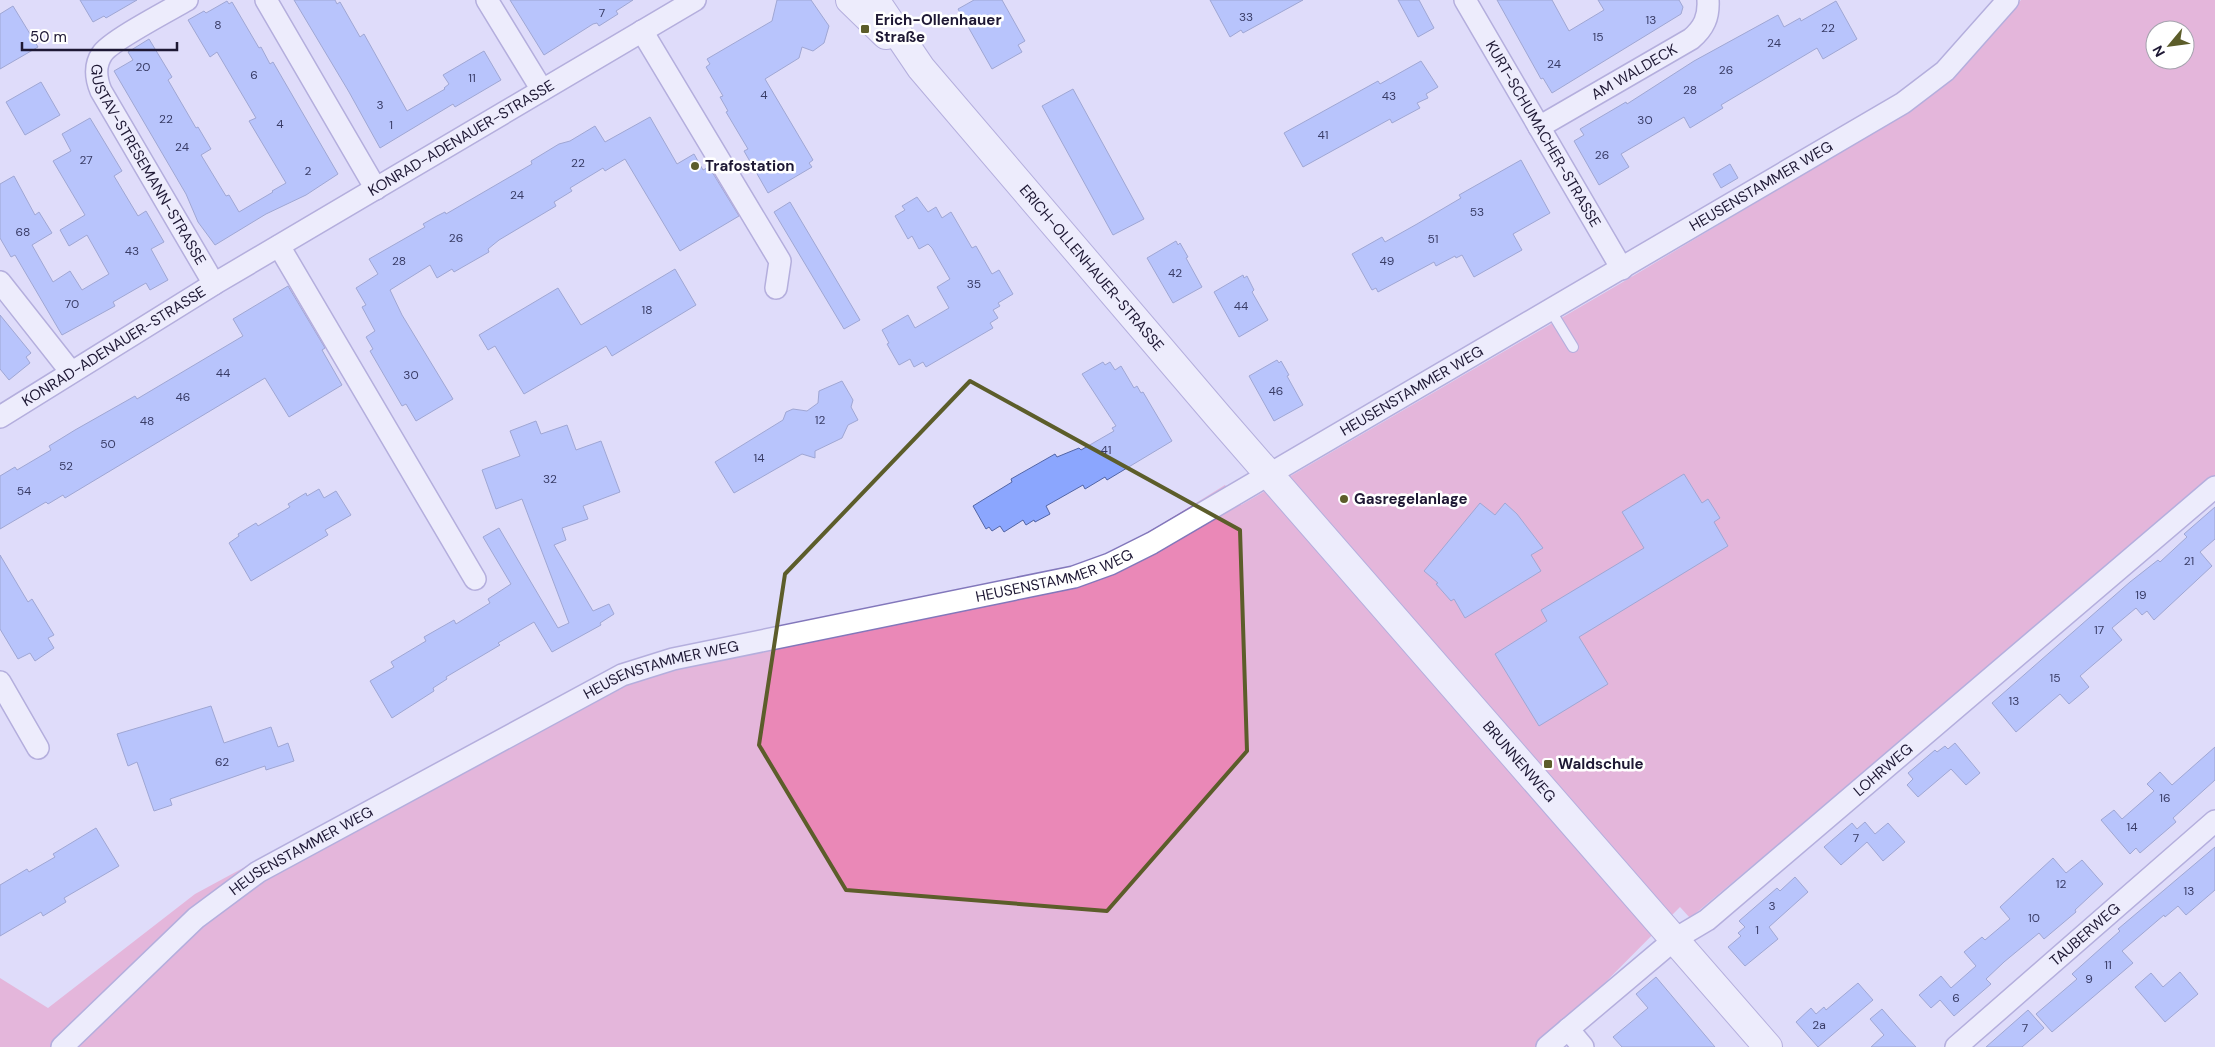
<svg xmlns="http://www.w3.org/2000/svg" width="2215" height="1047" font-family="'DM Sans',sans-serif">
  <style>
    .forest { fill: #ea88b7; fill-rule: evenodd }
    .building { fill: #8ba6fe; stroke: #5365a5 }
    .lines { fill: none; stroke-linecap: round; stroke-linejoin: round }
    .lane-casing { stroke: #8277bb; stroke-width: 12 }
    .street-casing { stroke: #8277bb; stroke-width: 24 }
    .secondary-casing { stroke: #8277bb; stroke-width: 30 }
    .lane { stroke: #fff; stroke-width: 10 }
    .street { stroke: #fff; stroke-width: 21 }
    .secondary { stroke: #fff; stroke-width: 28 }
    .marked { fill: none; stroke: #5c5d2a; stroke-width: 4; stroke-linejoin: round }
    .poi-dot { fill: #5c5d2a; stroke: #fff; stroke-width: 2 }
    .labels { text-anchor: middle; stroke-width: 5; stroke-linejoin: round; paint-order: stroke }
    .number-label { font-size: 12px; fill: #393c66 }
    .poi-label { font-size: 15px; font-weight: bold; fill: #1e1834; stroke: #fff; text-anchor: start }
    .street-label { font-size: 15px; fill: #1e1834; stroke: #fff }
  </style>
  <rect width="100%" height="100%" fill="#dfdcfa"/>
  <!-- forest -->
  <path class="forest" d="M2021,0H2215V479L1690,918L1680,907L1563,1025L1538,1047H0V978L48,1008L195,894L621,663L668,651L1065,569C1123,552 1174,516 1225,485L1241,505L1628,279L1920,104L1964,63ZM2155,30H2185V60H2155Z"/>
  <!-- building -->
  <g class="building">
    <polygon points="80,0 137,0 106,18 104,16 93,22"/>
    <polygon points="294,0 335,0 337,4 340,2 360,37 364,34 407,111 445,89 444,88 449,84 443,75 484,51 501,80 455,107 453,104 380,148 349,92"/>
    <polygon points="510,0 633,0 616,11 618,14 599,26 597,23 593,24 544,55"/>
    <polygon points="777,0 811,0 829,26 824,43 813,51 802,47 799,58 765,79 813,160 809,163 812,167 768,193 744,151 748,149 726,112 728,111 720,97 723,96 706,67 710,64 707,59 772,21"/>
    <polygon points="974,0 1002,0 1025,41 1018,45 1022,52 992,69 958,9"/>
    <polygon points="1210,0 1303,0 1243,33 1241,30 1230,37"/>
    <polygon points="1398,0 1419,0 1434,28 1418,37"/>
    <polygon points="1497,0 1552,0 1569,31 1604,10 1598,0 1679,0 1683,7 1681,14 1552,93 1543,78 1541,79"/>
    <polygon points="227,1 229,4 232,2 259,48 261,47 270,64 273,62 338,174 306,195 266,214 215,245 198,222 186,194 114,71 133,60 128,52 149,39 172,77 168,80 196,128 198,127 211,149 201,155 226,196 229,195 239,212 273,192 272,191 286,183 249,121 256,118 217,52 210,57 188,20 204,11 206,13"/>
    <polygon points="1836,1 1857,39 1823,59 1817,48 1721,105 1723,108 1690,128 1684,117 1621,154 1629,167 1599,185 1574,141 1584,135 1580,129 1626,102 1627,104 1694,61 1778,15 1784,27 1800,18 1801,21"/>
    <polygon points="13,6 38,47 0,69 0,14"/>
    <polygon points="1421,61 1438,87 1426,94 1428,98 1417,103 1420,108 1392,123 1390,119 1303,167 1284,133 1378,81 1380,84"/>
    <polygon points="41,82 60,115 25,135 6,102"/>
    <polygon points="1073,89 1144,219 1113,235 1042,106"/>
    <polygon points="650,117 677,164 694,154 703,170 709,167 739,216 680,251 625,159 605,171 603,168 570,188 572,191 554,202 556,206 499,240 488,249 489,252 454,272 452,269 437,278 430,265 390,290 402,315 453,399 416,421 406,404 402,406 370,351 373,349 366,337 375,331 362,307 366,305 356,288 378,274 369,259 425,227 423,224 437,216 445,212 446,214 532,164 531,161 559,144 570,141 595,126 605,142"/>
    <polygon points="90,118 122,171 114,176 138,216 146,211 164,242 151,249 168,280 150,290 146,283 113,302 115,306 62,335 15,255 11,257 0,238 0,184 14,176 35,215 39,212 52,233 32,245 53,282 70,271 82,290 109,274 87,235 69,246 60,230 85,215 53,161 71,151 62,134"/>
    <polygon points="1521,160 1550,213 1513,234 1522,250 1474,277 1462,255 1456,258 1455,256 1436,266 1434,262 1378,292 1376,288 1372,290 1352,254 1382,237 1385,242 1417,224 1461,198 1459,195"/>
    <polygon points="1730,164 1738,178 1721,188 1713,174"/>
    <polygon points="917,197 928,212 936,207 942,218 951,212 972,248 976,246 992,274 999,270 1013,294 998,303 1000,306 993,310 998,318 990,323 993,328 926,367 923,362 914,367 910,359 899,365 887,344 889,343 882,330 908,315 915,328 949,308 937,287 950,279 932,248 928,244 919,249 912,236 908,239 895,216 905,210 902,206"/>
    <polygon points="790,202 860,320 844,329 774,212"/>
    <polygon points="1176,241 1178,245 1180,243 1188,257 1186,258 1202,287 1173,303 1147,258"/>
    <polygon points="675,269 696,305 612,356 606,346 524,394 495,346 488,350 479,335 558,288 581,325"/>
    <polygon points="1243,275 1244,278 1247,276 1254,290 1252,292 1268,320 1239,337 1214,292"/>
    <polygon points="288,286 325,348 322,350 342,385 289,417 265,378 65,498 63,495 48,504 46,502 0,529 0,476 15,467 17,470 51,450 49,446 75,430 135,396 137,399 243,336 233,319"/>
    <polygon points="0,315 31,353 26,357 30,363 9,380 0,369"/>
    <polygon points="1277,360 1279,363 1281,361 1289,375 1287,376 1303,405 1274,421 1249,376"/>
    <polygon points="1103,362 1105,365 1110,362 1115,370 1121,366 1134,388 1137,386 1141,393 1143,392 1172,441 1107,480 1105,477 1085,489 1083,485 1046,506 1050,514 1035,522 1034,520 1026,525 1023,520 1004,532 1000,526 992,531 989,527 986,529 973,506 1012,482 1011,479 1055,454 1057,457 1079,448 1081,450 1114,431 1112,428 1116,426 1082,374"/>
    <polygon points="842,381 853,400 851,407 858,420 848,425 842,438 815,451 815,458 802,454 734,493 715,462 783,420 786,412 793,409 807,411 818,403 819,391"/>
    <polygon points="536,421 541,434 567,425 576,450 601,441 620,492 583,506 588,519 562,528 566,540 554,545 593,611 609,604 614,614 600,623 601,625 552,652 534,622 498,643 500,645 446,677 447,679 433,688 434,691 392,718 370,681 394,667 391,662 426,641 424,637 454,620 456,624 490,603 488,599 511,584 483,537 499,528 558,628 569,623 522,499 496,509 482,470 520,456 510,431"/>
    <polygon points="1684,474 1702,503 1708,499 1720,518 1714,522 1728,546 1579,637 1608,684 1539,726 1495,654 1547,621 1541,610 1644,548 1622,512"/>
    <polygon points="319,489 324,498 336,491 351,515 325,530 328,535 251,581 229,543 239,536 238,534 256,523 258,526 290,507 288,504 306,493 307,496"/>
    <polygon points="1480,503 1495,515 1505,503 1517,514 1543,548 1531,555 1541,571 1465,618 1454,599 1451,601 1436,584 1438,583 1424,571"/>
    <polygon points="2215,507 2215,539 2200,552 2212,566 2154,620 2147,611 2142,615 2136,608 2112,628 2122,640 2080,676 2089,687 2069,704 2060,694 2016,732 1992,703 2130,582 2158,560 2160,562 2187,537 2184,534"/>
    <polygon points="0,555 28,602 32,599 54,635 48,638 54,648 35,661 30,653 18,659 0,629"/>
    <polygon points="211,706 224,743 271,727 278,747 288,743 294,761 266,770 265,766 170,799 172,805 154,811 137,762 128,766 117,734"/>
    <polygon points="1955,743 1980,773 1966,785 1951,769 1918,797 1907,785 1913,779 1908,773 1935,750 1937,752 1945,746 1948,749"/>
    <polygon points="2215,747 2215,780 2173,818 2176,822 2140,853 2136,848 2130,854 2101,820 2114,810 2122,819 2154,791 2147,784 2160,772 2172,785"/>
    <polygon points="1865,822 1875,834 1888,823 1905,842 1883,861 1867,842 1841,865 1824,847 1852,823 1857,829"/>
    <polygon points="96,828 119,866 64,898 66,902 43,916 41,912 0,936 0,885 27,869 29,872 55,857 53,854"/>
    <polygon points="2215,847 2215,890 2186,915 2178,906 2165,917 2164,915 2122,951 2133,963 2052,1032 2036,1014 2077,979 2072,974 2120,931 2118,929"/>
    <polygon points="2053,858 2066,873 2082,860 2103,884 2075,910 2076,912 2044,939 2039,933 2004,962 1986,979 1991,984 1954,1016 1940,1000 1931,1008 1919,995 1941,976 1951,988 1976,966 1964,952 1982,937 1985,940 2010,919 2000,907"/>
    <polygon points="1795,877 1808,892 1769,927 1778,939 1745,966 1728,947 1741,936 1738,933 1745,927 1739,921 1777,888 1780,891"/>
    <polygon points="2180,972 2198,994 2165,1022 2135,987 2151,973 2163,987"/>
    <polygon points="1656,977 1677,1002 1715,1047 1622,1047 1613,1037 1648,1008 1636,994"/>
    <polygon points="1858,983 1873,1000 1818,1047 1796,1022 1811,1008 1816,1014 1824,1007 1826,1010"/>
    <polygon points="1882,1009 1902,1032 1916,1047 1871,1047 1884,1035 1870,1019"/>
    <polygon points="2028,1010 2044,1028 2022,1047 1986,1047"/>
  </g>
  <g class="lines">
    <defs>
      <polyline id="lane" points="1551,311 1573,347"/>
      <g id="street">
        <path id="s1" d="M187,0C170,10 110,41 102,54C94,66 96,79 101,91L214,284"/>
        <polyline points="266,0 376,189"/>
        <polyline points="487,0 542,90"/>
        <path id="s2" d="M1465,0L1622,269"/>
        <polyline points="642,31 780,261 776,288"/>
        <path id="s3" d="M1539,127L1691,39C1704,28 1709,17 1708,0"/>
        <polyline points="279,246 475,579"/>
        <polyline points="0,282 71,372"/>
        <path id="s4" d="M0,417L214,284L695,0"/>
        <polyline points="0,682 38,748"/>
        <polyline points="1568,1029 1583,1047"/>
        <path id="s5" d="M62,1047L196,918L258,872L622,675L673,659L1074,577L1110,564L1152,543L1903,103L1945,71L2008,0"/>
        <path id="s6" d="M1547,1047L1675,939L1707,920L2215,487"/>
        <path id="s7" d="M1956,1047L2215,821"/>
      </g>
      <g id="secondary">
        <polyline points="850,0 886,35"/>
        <path id="s8" d="M875,0L921,68L1218,416L1768,1047"/>
      </g>
    </defs>
    <!-- lane casing -->
    <use href="#lane" class="lane-casing"/>
    <!-- street casing -->
    <use href="#street" class="street-casing"/>
    <!-- secondary casing -->
    <use href="#secondary" class="secondary-casing"/>
    <!-- lane -->
    <use href="#lane" class="lane"/>
    <!-- street -->
    <use href="#street" class="street"/>
    <!-- secondary -->
    <use href="#secondary" class="secondary"/>
  </g>
  <!-- marked area -->
  <path d="M0 0H2215V1047H0ZM970,381L1240,530L1247,751L1107,911L846,890L759,745L785,574Z" fill="#dfdcfa" fill-opacity=".55" fill-rule="evenodd"/>
  <path class="marked" d="M970,381L1240,530L1247,751L1107,911L846,890L759,745L785,574Z"/>
  <!-- markers -->
  <g class="poi-dot">
    <rect x="860" y="24" width="10" height="10" rx="2.5"/>
    <circle cx="695" cy="166" r="5"/>
    <circle cx="1344" cy="499" r="5"/>
    <rect x="1543" y="759" width="10" height="10" rx="2.5"/>
  </g>
  <g class="labels">
    <!-- number labels -->
    <g class="number-label">
      <text x="602" y="17">7</text>
      <text x="1246" y="21">33</text>
      <text x="1651" y="24">13</text>
      <text x="218" y="29">8</text>
      <text x="1828" y="32">22</text>
      <text x="1598" y="41">15</text>
      <text x="1774" y="47">24</text>
      <text x="1554" y="68">24</text>
      <text x="143" y="71">20</text>
      <text x="1726" y="74">26</text>
      <text x="254" y="79">6</text>
      <text x="472" y="82">11</text>
      <text x="1690" y="94">28</text>
      <text x="764" y="99">4</text>
      <text x="1389" y="100">43</text>
      <text x="380" y="109">3</text>
      <text x="166" y="123">22</text>
      <text x="1645" y="124">30</text>
      <text x="280" y="128">4</text>
      <text x="391" y="129">1</text>
      <text x="1323" y="139">41</text>
      <text x="182" y="151">24</text>
      <text x="1602" y="159">26</text>
      <text x="86" y="164">27</text>
      <text x="578" y="167">22</text>
      <text x="308" y="175">2</text>
      <text x="517" y="199">24</text>
      <text x="1477" y="216">53</text>
      <text x="23" y="236">68</text>
      <text x="456" y="242">26</text>
      <text x="1433" y="243">51</text>
      <text x="132" y="255">43</text>
      <text x="399" y="265">28</text>
      <text x="1387" y="265">49</text>
      <text x="1175" y="277">42</text>
      <text x="974" y="288">35</text>
      <text x="72" y="308">70</text>
      <text x="1241" y="310">44</text>
      <text x="647" y="314">18</text>
      <text x="223" y="377">44</text>
      <text x="411" y="379">30</text>
      <text x="1276" y="395">46</text>
      <text x="183" y="401">46</text>
      <text x="820" y="424">12</text>
      <text x="147" y="425">48</text>
      <text x="108" y="448">50</text>
      <text x="1106" y="454">41</text>
      <text x="759" y="462">14</text>
      <text x="66" y="470">52</text>
      <text x="550" y="483">32</text>
      <text x="24" y="495">54</text>
      <text x="2189" y="565">21</text>
      <text x="2141" y="599">19</text>
      <text x="2099" y="634">17</text>
      <text x="2055" y="682">15</text>
      <text x="2014" y="705">13</text>
      <text x="222" y="766">62</text>
      <text x="2165" y="802">16</text>
      <text x="2132" y="831">14</text>
      <text x="1856" y="842">7</text>
      <text x="2061" y="888">12</text>
      <text x="2189" y="895">13</text>
      <text x="1772" y="910">3</text>
      <text x="2034" y="922">10</text>
      <text x="1757" y="934">1</text>
      <text x="2108" y="969">11</text>
      <text x="2089" y="983">9</text>
      <text x="1956" y="1002">6</text>
      <text x="1819" y="1029">2a</text>
      <text x="2025" y="1032">7</text>
    </g>
    <!-- poi labels -->
    <g class="poi-label">
      <text x="875" y="25">Erich-Ollenhauer<tspan x="875" dy="17">Straße</tspan></text>
      <text x="705" y="171">Trafostation</text>
      <text x="1354" y="504">Gasregelanlage</text>
      <text x="1558" y="769">Waldschule</text>
    </g>
    <!-- street labels -->
    <g class="street-label">
      <text dy="5" stroke="none"><textPath href="#s3" startOffset="110">AM WALDECK</textPath></text>
      <text dy="5" stroke="none"><textPath href="#s2" startOffset="155">KURT-SCHUMACHER-STRASSE</textPath></text>
      <text dy="5" stroke="none"><textPath href="#s4" startOffset="539">KONRAD-ADENAUER-STRASSE</textPath></text>
      <text dy="5" stroke="none"><textPath href="#s1" startOffset="226">GUSTAV-STRESEMANN-STRASSE</textPath></text>
      <text dy="5" stroke="none"><textPath href="#s5" startOffset="1931">HEUSENSTAMMER WEG</textPath></text>
      <text dy="5" stroke="none"><textPath href="#s8" startOffset="345">ERICH-OLLENHAUER-STRASSE</textPath></text>
      <text dy="5" stroke="none"><textPath href="#s4" startOffset="134">KONRAD-ADENAUER-STRASSE</textPath></text>
      <text dy="5" stroke="none"><textPath href="#s5" startOffset="1526">HEUSENSTAMMER WEG</textPath></text>
      <text dy="5" stroke="none"><textPath href="#s5" startOffset="1121">HEUSENSTAMMER WEG</textPath></text>
      <text dy="5" stroke="none"><textPath href="#s5" startOffset="716">HEUSENSTAMMER WEG</textPath></text>
      <text dy="5" stroke="none"><textPath href="#s8" startOffset="998">BRUNNENWEG</textPath></text>
      <text dy="5" stroke="none"><textPath href="#s6" startOffset="436">LOHRWEG</textPath></text>
      <text dy="5" stroke="none"><textPath href="#s5" startOffset="311">HEUSENSTAMMER WEG</textPath></text>
      <text dy="5" stroke="none"><textPath href="#s7" startOffset="171">TAUBERWEG</textPath></text>
    </g>
  </g>
  <!-- north arrow -->
  <g transform="translate(2170 45) rotate(241)"><circle r="24" fill="#ffffff" stroke="#a5a3ae"/>
  <path d="M0-4L9 19L0 12L-9 19Z" fill="#5c5d2a"/>
  <text y="-8" font-size="14" font-weight="bold" text-anchor="middle" fill="#1e1834">N</text>
  </g>
  <!-- scale -->
  <path d="M22 42v8h155v-8" fill="none" stroke="#1e1834" stroke-width="2.5"/>
  <text x="30" y="42" font-size="15" fill="#1e1834" stroke="#ffffff" stroke-width="4" paint-order="stroke">50 m</text>
</svg>
